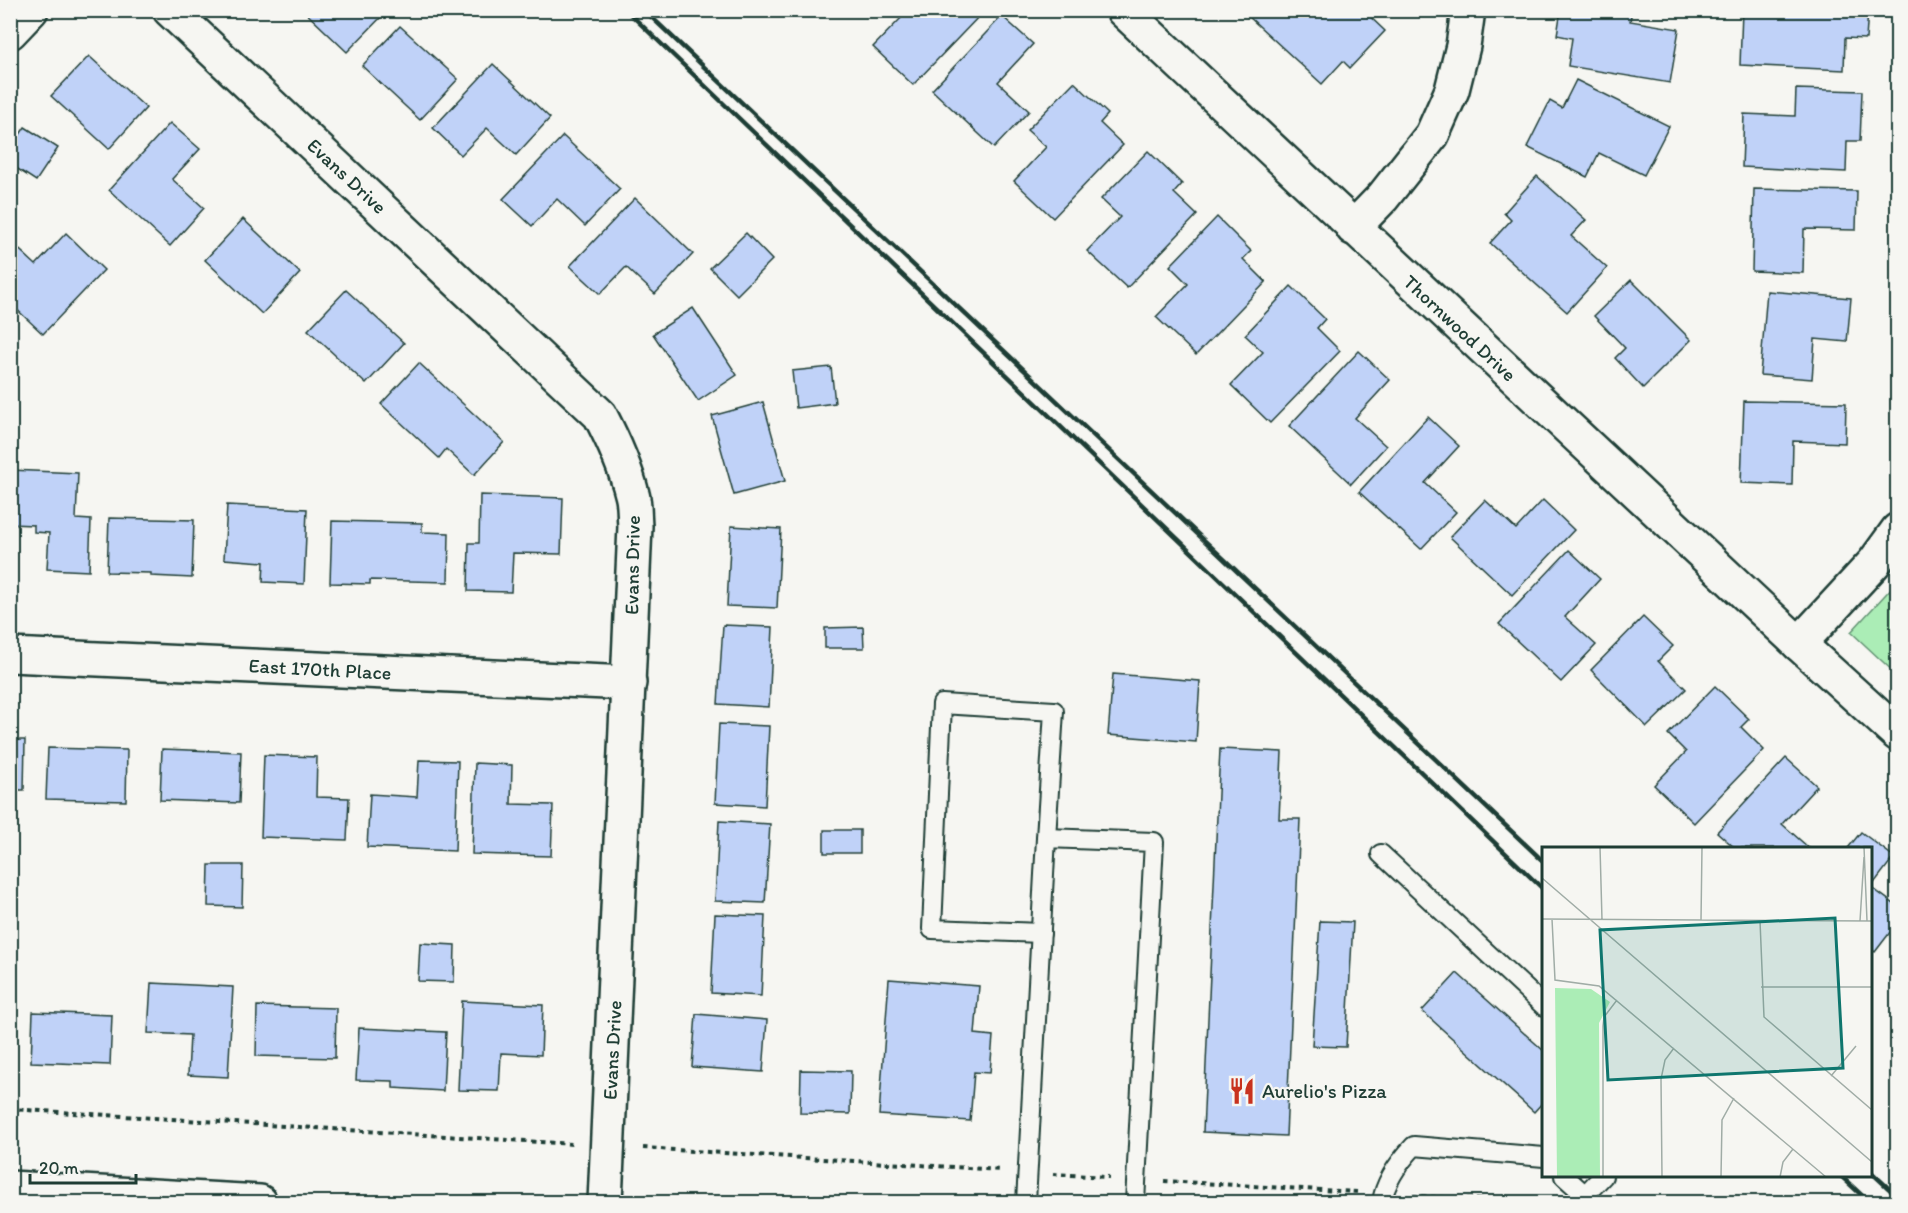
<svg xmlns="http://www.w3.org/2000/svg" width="1908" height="1213" font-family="Itim,sans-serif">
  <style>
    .green { fill: #abedb6; stroke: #659575; stroke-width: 1.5 }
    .building { fill: #c0d2f8; stroke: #1f3d34; stroke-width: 1.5 }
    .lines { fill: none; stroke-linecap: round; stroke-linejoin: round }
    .lane-casing { stroke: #1f3d34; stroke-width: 22 }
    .street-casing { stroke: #1f3d34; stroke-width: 38 }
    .secondary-casing { stroke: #1f3d34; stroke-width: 38 }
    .path { stroke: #1f3d34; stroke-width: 4; stroke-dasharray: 4.5 4.5; stroke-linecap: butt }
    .lane { stroke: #f6f6f2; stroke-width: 18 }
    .street { stroke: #f6f6f2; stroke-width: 33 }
    .secondary { stroke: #f6f6f2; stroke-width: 33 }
    .rail { stroke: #1f3d34; stroke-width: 4.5 }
    .labels { text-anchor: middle; stroke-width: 4.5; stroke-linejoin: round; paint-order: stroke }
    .street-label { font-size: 20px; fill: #1f3d34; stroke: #f6f6f2 }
    .poi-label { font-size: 20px; fill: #1f3d34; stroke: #f6f6f2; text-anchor: start }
    .inset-road { fill: none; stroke: #a0aca6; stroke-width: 1.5 }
    .view { fill: #0f766e; fill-opacity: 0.15; stroke: #0f766e; stroke-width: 3 }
    .inset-edge { fill: none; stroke: #1f3d34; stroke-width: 3 }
  </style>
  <rect width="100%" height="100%" fill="#f6f6f2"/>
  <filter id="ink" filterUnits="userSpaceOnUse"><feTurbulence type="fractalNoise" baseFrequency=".0167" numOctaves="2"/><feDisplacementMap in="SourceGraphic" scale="12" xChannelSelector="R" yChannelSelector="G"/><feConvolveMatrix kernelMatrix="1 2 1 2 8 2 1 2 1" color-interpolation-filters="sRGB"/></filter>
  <g filter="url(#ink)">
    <!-- green -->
    <polygon class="green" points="1897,582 1897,675 1851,632"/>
    <!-- building -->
    <g class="building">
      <polygon points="303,10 384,10 386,12 347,52"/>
      <polygon points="902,10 981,10 983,12 913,85 873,47 905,14"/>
      <polygon points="1251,10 1363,10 1385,31 1350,68 1343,61 1322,84 1247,15"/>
      <polygon points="1561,10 1632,10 1630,21 1679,29 1670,83 1568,66 1572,38 1557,35"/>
      <polygon points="1792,10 1868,10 1866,39 1845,38 1844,70 1740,65 1742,11 1792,13"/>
      <polygon points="1002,16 1033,44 998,82 1029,111 994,148 932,90"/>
      <polygon points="400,26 458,79 420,120 362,66"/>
      <polygon points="89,56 146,108 109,149 51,96"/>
      <polygon points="493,64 550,118 516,155 487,128 461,155 433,128"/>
      <polygon points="1576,80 1669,126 1644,175 1599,153 1587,177 1527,147 1550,101 1562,108"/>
      <polygon points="1074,82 1108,114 1100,123 1123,145 1053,218 1014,181 1046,147 1027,130"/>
      <polygon points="1796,89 1862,91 1860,141 1847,141 1846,172 1742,167 1744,114 1795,116"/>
      <polygon points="170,123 200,149 172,179 204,208 170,246 109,190"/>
      <polygon points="25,127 58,148 36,181 10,164 10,149"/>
      <polygon points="563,136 620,189 585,226 557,199 532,226 503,199"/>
      <polygon points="1148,151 1182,184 1174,193 1197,215 1127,288 1087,251 1120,217 1101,199"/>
      <polygon points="1537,176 1586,220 1571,236 1607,268 1567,312 1490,243 1511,220 1504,213"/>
      <polygon points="1754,189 1857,191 1856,230 1804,229 1803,273 1752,271"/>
      <polygon points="635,198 693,254 655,294 626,267 600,294 570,266"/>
      <polygon points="1217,217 1251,251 1243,259 1266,282 1196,355 1156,317 1188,284 1170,266"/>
      <polygon points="243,219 300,273 262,314 205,260"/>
      <polygon points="66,233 104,270 43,334 10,303 10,241 36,265"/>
      <polygon points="746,233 772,260 737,295 710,268"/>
      <polygon points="1631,280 1691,340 1643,388 1615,358 1625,348 1594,316"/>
      <polygon points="1291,286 1325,319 1317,328 1340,351 1270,423 1231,385 1263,352 1245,335"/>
      <polygon points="346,290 404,343 366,384 308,330"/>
      <polygon points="1767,291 1851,298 1847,342 1815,339 1812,379 1760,375"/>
      <polygon points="693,308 737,375 698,401 653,334"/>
      <polygon points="1359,351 1390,380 1355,418 1386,446 1351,484 1289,426"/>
      <polygon points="419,363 504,442 474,475 446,449 439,458 381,404"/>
      <polygon points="831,367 835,403 796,408 792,371"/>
      <polygon points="1744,401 1846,403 1845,443 1793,441 1792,485 1741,483"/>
      <polygon points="763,402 785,481 734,495 712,416"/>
      <polygon points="1428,417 1459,446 1425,483 1456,512 1421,549 1359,492"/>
      <polygon points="10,470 78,473 76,519 91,520 89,571 47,569 49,533 34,532 34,525 10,524"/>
      <polygon points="480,495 563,498 561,554 513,553 511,592 468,591 469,543 479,543"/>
      <polygon points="1485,500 1516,529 1543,500 1574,530 1512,595 1450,537"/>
      <polygon points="227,505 307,509 304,584 263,582 264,562 224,559"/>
      <polygon points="109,518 194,520 192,578 151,576 151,573 107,572"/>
      <polygon points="332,521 422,523 422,532 449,533 448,582 370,580 370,584 330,583"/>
      <polygon points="731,526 781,529 777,608 727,606"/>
      <polygon points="1569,550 1600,579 1565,617 1596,645 1561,682 1499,624"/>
      <polygon points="1643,617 1673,646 1658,661 1686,689 1647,727 1591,670"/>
      <polygon points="723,625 773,627 769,707 718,704"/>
      <polygon points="863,627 864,648 825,648 825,628"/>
      <polygon points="1113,674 1200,681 1196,742 1108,735"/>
      <polygon points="1715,686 1749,719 1741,727 1764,750 1694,823 1654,785 1686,752 1668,734"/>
      <polygon points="719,724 769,726 765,806 715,803"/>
      <polygon points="10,740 25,740 24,790 10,790"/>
      <polygon points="48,748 127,750 126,801 46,799"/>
      <polygon points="162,749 241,752 239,803 160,800"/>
      <polygon points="1220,749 1282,752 1279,819 1300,819 1286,1136 1203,1132"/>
      <polygon points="264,755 317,757 316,797 349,798 347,840 261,837"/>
      <polygon points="1786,758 1817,786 1782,824 1809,848 1735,848 1717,832"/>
      <polygon points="419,760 458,761 455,851 367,847 370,794 417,797"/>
      <polygon points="475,763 512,765 511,804 553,805 551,856 472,854"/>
      <polygon points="719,821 770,824 765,903 715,901"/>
      <rect x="824" y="830" width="36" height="23"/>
      <polygon points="1861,832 1894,857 1871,887 1898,907 1898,922 1875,952 1870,949 1870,848 1848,848"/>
      <polygon points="209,865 243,865 242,907 208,906"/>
      <polygon points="715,914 765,916 761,996 711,993"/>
      <polygon points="1320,921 1353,922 1346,1047 1312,1046"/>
      <polygon points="420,943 455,945 454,982 418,981"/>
      <polygon points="1457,973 1544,1051 1544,1101 1534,1112 1422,1011"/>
      <polygon points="889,979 979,986 975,1034 993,1036 990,1073 974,1072 970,1121 879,1115"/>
      <polygon points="151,983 233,987 228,1077 188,1075 190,1035 148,1033"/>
      <polygon points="462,1001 543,1005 541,1055 501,1053 499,1091 458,1090"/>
      <polygon points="257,1006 336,1008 335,1058 256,1056"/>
      <polygon points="33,1012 112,1015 110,1065 31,1062"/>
      <polygon points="696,1014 767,1020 763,1072 692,1067"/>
      <polygon points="359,1028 446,1032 443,1091 393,1088 393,1081 356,1080"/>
      <polygon points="801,1070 851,1071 850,1114 800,1113"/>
    </g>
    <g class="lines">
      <defs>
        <g id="lane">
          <polyline points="1381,854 1544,1006"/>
          <polyline points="1041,933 932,929 942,704 1054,711 1046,838"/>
          <polyline points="1564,1176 1585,1195 1586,1202"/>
          <polyline points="1585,1195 1603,1176"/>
          <polyline points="1026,1202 1046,838 1154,842 1135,1202"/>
          <path d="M1382,1202C1385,1181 1400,1161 1414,1146L1544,1157"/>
        </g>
        <g id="street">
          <path d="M170,10L600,415C613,440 625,466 632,494C635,504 634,516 635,526L605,1202"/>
          <polyline points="1123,10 1799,644 1898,734"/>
          <polyline points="10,32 31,10"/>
          <polyline points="1353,228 1383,197 1432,135 1452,90 1463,46 1468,10"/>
          <polyline points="1799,644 1874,563 1898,530"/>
          <polyline points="10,655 629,683"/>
        </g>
        <polyline id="secondary" points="10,1188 260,1202"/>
      </defs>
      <!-- lane casing -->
      <use href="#lane" class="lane-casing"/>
      <!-- street casing -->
      <use href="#street" class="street-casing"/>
      <!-- secondary casing -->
      <use href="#secondary" class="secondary-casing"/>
      <!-- path -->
      <g class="path">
        <polyline points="10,1109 573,1144"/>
        <polyline points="643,1148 1001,1170"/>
        <polyline points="1053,1174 1109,1177"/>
        <polyline points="1164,1181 1357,1192"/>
        <polyline points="1413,1196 1515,1202"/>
      </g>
      <!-- lane -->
      <use href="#lane" class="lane"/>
      <!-- street -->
      <use href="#street" class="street"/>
      <!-- secondary -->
      <use href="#secondary" class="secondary"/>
      <!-- rail -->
      <g class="rail">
        <polyline points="626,10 1544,890"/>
        <polyline points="644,10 1544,862"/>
        <polyline points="1870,1171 1898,1197"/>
        <polyline points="1841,1176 1869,1202"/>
      </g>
    </g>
  </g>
  <!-- icons -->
  <defs>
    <symbol id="restaurant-bare" viewBox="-9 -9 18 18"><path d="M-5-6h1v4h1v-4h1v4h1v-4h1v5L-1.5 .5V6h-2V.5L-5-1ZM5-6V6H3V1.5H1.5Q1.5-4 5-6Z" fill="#c8321e" stroke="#f6f6f2" stroke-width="2.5" paint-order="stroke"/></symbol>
  </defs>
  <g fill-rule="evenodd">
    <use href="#restaurant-bare" x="1223" y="1072" width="38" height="38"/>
  </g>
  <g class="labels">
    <!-- street labels -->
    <g class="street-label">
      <text transform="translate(347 176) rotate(43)" y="7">Evans Drive</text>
      <text transform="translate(1460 328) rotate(43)" y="7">Thornwood Drive</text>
      <text transform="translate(632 565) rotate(-89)" y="7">Evans Drive</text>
      <text transform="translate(320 669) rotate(3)" y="7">East 170th Place</text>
      <text transform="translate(612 1050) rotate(-87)" y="7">Evans Drive</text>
    </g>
    <!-- poi labels -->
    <g class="poi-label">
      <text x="1262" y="1098">Aurelio's Pizza</text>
    </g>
  </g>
  <!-- overview -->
  <g transform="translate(1542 847)">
    <rect width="330" height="330" fill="#f6f6f2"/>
    <path d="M13,141L49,142L68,155L57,176L58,330H15Z" fill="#abedb6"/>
    <path class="inset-road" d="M58,0L60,73M322,0L325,74M0,31L330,315M0,72L330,74M10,72L13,133L57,139L284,330M159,73L160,0M218,74L222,170L330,263M318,74L322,10M219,140H330M289,229L314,199M61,330V179L62,170L75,153M120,330L119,232L123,213L132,201M179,330L180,273L192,251M238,330L241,315L251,302"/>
    <path class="view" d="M293,71L301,221L66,233L58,83Z"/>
    <rect width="330" height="330" class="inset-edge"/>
  </g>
  <!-- margin -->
  <rect width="1908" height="1213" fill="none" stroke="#f6f6f2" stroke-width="36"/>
  <rect x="18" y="18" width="1872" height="1177" fill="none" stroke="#1f3d34" stroke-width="2" filter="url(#ink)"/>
  <!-- scale -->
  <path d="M30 1174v9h106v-9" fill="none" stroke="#1f3d34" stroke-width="3"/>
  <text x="39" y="1174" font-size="18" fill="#1f3d34" stroke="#f6f6f2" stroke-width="4.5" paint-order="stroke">20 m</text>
</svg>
